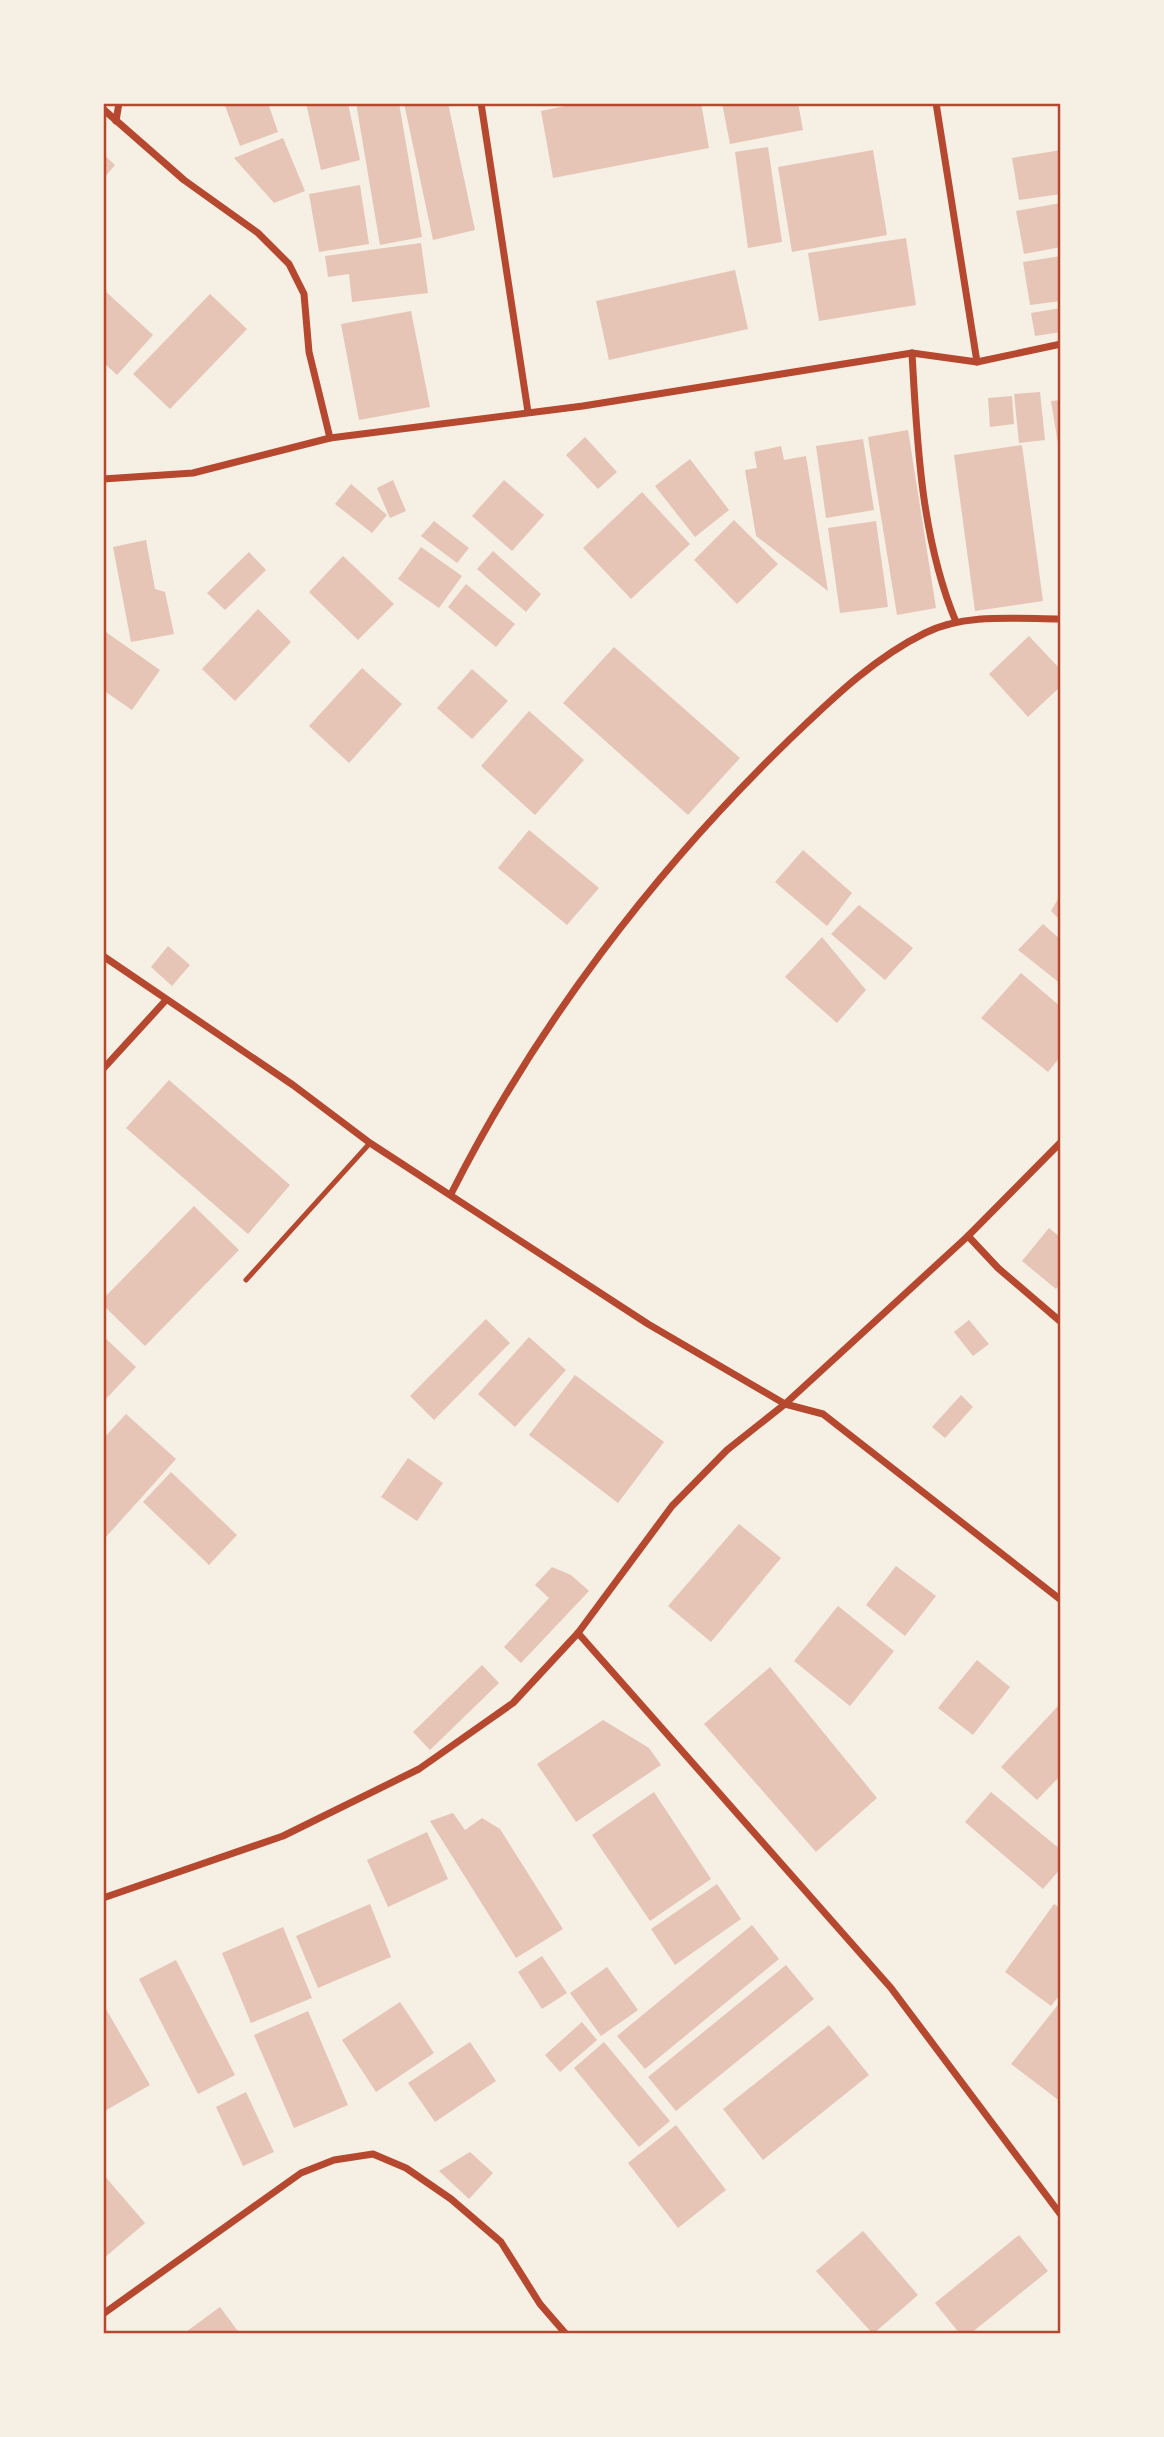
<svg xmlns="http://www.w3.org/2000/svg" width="1164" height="2437" font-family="Bitter,serif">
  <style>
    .building { fill: #e6c5b7 }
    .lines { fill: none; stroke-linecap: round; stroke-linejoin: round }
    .service { stroke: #b5482f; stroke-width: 5 }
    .minor { stroke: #b5482f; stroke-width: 7 }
    .neatline { fill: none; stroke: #b5482f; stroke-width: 2.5 }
  </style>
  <rect width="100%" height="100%" fill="#f6efe4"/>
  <!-- building -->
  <g class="building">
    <polygon points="224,103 268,103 278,132 240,146"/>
    <polygon points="306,103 348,103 360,160 321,170"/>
    <polygon points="356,103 399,103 422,237 380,245"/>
    <polygon points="404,103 448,103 475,230 433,240"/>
    <polygon points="579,103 701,103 709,148 553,178 541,111"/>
    <polygon points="722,103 798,103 803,130 730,144"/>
    <polygon points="283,138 305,191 274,203 234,158"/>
    <polygon points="768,147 782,242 748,248 735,152"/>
    <polygon points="873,150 887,235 792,252 778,167"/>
    <polygon points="1061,150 1061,194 1019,200 1012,158"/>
    <polygon points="103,154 115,165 103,179"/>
    <polygon points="360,185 369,244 319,252 309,194"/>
    <polygon points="1061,203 1061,247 1024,254 1016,211"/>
    <polygon points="906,238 916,305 819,321 808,253"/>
    <polygon points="421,243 428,293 352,302 349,274 328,277 325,256"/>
    <polygon points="1061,256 1061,301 1030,305 1023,262"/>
    <polygon points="735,270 748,329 609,360 596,301"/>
    <polygon points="103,289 153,335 117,375 103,362"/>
    <polygon points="210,294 247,329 170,409 133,374"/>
    <polygon points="1061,308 1061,332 1035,336 1031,313"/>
    <polygon points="411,311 430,407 359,420 341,324"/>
    <polygon points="1040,392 1045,440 1019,443 1014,394"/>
    <polygon points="1012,396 1014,424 990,427 988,398"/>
    <polygon points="1061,400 1061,449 1059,450 1051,401"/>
    <polygon points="908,430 936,608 897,615 868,437"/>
    <polygon points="585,437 617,472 598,489 566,455"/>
    <polygon points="863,439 874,510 826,518 816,446"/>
    <polygon points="1022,445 1043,601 975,611 954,455"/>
    <polygon points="781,446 784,460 806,456 828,591 756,536 745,470 757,468 754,452"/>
    <polygon points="690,459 729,510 695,537 655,486"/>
    <polygon points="393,480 406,511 390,518 377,488"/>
    <polygon points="504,480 544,515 512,551 472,516"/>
    <polygon points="351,484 387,515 372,533 335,504"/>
    <polygon points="642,492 690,544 631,599 583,548"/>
    <polygon points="734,520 778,564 737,604 694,560"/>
    <polygon points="434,521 469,548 457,563 421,536"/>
    <polygon points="876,521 888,607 840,613 828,528"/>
    <polygon points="146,540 155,589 165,592 174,634 131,642 113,547"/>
    <polygon points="421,547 462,576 439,608 398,579"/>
    <polygon points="493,551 541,594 526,612 477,569"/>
    <polygon points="249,552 266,570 225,610 207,593"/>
    <polygon points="343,556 394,604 358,640 309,592"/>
    <polygon points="466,584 515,624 496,647 448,607"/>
    <polygon points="258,609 291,642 235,701 202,669"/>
    <polygon points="103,630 160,670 132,710 103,690"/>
    <polygon points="1029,636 1061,670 1061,686 1028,717 989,674"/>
    <polygon points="614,647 740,758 688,815 563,703"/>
    <polygon points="362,668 402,704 349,763 309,726"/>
    <polygon points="472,669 508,701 472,739 437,708"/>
    <polygon points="529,711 584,760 535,815 481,766"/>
    <polygon points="529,830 599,888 567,925 498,868"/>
    <polygon points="803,850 852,893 827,926 775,882"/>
    <polygon points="1061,894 1061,921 1051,911"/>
    <polygon points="859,905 913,948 885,980 831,934"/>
    <polygon points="1043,924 1061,940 1061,984 1018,950"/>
    <polygon points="822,937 866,990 837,1023 785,977"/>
    <polygon points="168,946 190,965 172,986 151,967"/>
    <polygon points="1021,973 1061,1007 1061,1056 1048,1072 981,1018"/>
    <polygon points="169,1080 290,1185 248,1234 126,1128"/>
    <polygon points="194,1206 239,1250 145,1346 103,1305 103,1299"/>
    <polygon points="1049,1228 1061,1238 1061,1283 1056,1289 1022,1261"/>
    <polygon points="486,1319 510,1343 434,1420 410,1396"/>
    <polygon points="969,1320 989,1344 973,1356 954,1332"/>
    <polygon points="103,1336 136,1367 103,1402"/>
    <polygon points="529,1337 566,1370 515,1427 478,1394"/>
    <polygon points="575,1375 664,1442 618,1503 529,1435"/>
    <polygon points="961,1395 973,1407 945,1438 932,1427"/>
    <polygon points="126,1414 176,1459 106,1537 103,1439"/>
    <polygon points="408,1458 443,1483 417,1521 381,1497"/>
    <polygon points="171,1472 237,1535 209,1565 143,1502"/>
    <polygon points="739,1524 781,1558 711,1642 668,1606"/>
    <polygon points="896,1566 936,1596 905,1636 866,1605"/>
    <polygon points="552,1567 571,1575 589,1591 521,1663 504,1647 549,1598 535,1585"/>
    <polygon points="838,1606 894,1651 850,1706 794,1661"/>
    <polygon points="977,1660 1010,1687 973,1735 938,1708"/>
    <polygon points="482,1665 499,1683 430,1750 413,1732"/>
    <polygon points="770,1667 877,1798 816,1852 704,1724"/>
    <polygon points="1059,1705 1061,1775 1037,1800 1001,1767"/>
    <polygon points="603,1720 649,1748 661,1765 576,1822 537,1764"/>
    <polygon points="654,1792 711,1879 650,1921 592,1835"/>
    <polygon points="991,1792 1061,1850 1061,1868 1043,1889 965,1822"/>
    <polygon points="453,1813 465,1830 482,1818 500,1829 563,1929 516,1958 430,1821"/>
    <polygon points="427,1832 448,1879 388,1907 367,1860"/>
    <polygon points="717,1884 741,1919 675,1965 651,1929"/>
    <polygon points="370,1904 391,1957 318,1988 296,1936"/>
    <polygon points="1054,1904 1061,1909 1061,1993 1051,2006 1005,1972"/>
    <polygon points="752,1925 779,1959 645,2069 617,2036"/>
    <polygon points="283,1927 312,1998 251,2023 222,1953"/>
    <polygon points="542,1956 567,1993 542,2009 518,1972"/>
    <polygon points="176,1960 235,2075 198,2094 139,1979"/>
    <polygon points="786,1965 814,1999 676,2111 648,2077"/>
    <polygon points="607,1967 638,2010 601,2036 570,1993"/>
    <polygon points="1061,2001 1061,2102 1011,2064"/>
    <polygon points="400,2002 434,2053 376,2092 342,2040"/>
    <polygon points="103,2004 150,2085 103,2112"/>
    <polygon points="308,2011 348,2105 294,2128 254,2035"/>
    <polygon points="582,2022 597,2040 560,2072 545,2055"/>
    <polygon points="829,2025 869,2075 763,2160 723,2109"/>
    <polygon points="470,2042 496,2081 435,2122 408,2083"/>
    <polygon points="604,2042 670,2121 639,2147 574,2068"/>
    <polygon points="246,2092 274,2152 243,2166 216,2107"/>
    <polygon points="676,2125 726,2190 678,2228 628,2163"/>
    <polygon points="470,2152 493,2173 469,2199 439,2171"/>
    <polygon points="103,2174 145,2223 103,2259"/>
    <polygon points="863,2231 918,2295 873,2334 816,2271"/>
    <polygon points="1019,2235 1048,2271 970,2334 960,2334 935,2303"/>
    <polygon points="220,2307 240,2334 183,2334"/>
  </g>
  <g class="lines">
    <!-- service -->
    <polyline class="service" points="246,1280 370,1143"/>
    <!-- minor -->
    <g class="minor">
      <polyline points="481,103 528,412"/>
      <polyline points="936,103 977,362"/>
      <polyline points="103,109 184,180 258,233 289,264 304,294 309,352 330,438"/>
      <polyline points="116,121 119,103"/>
      <path d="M912,353C917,442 921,538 956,622"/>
      <polyline points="103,479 193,473 330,438 583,406 912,353 977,362 1061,344"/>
      <polyline points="103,956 293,1085 370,1143 648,1324 785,1404 823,1414 1061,1600"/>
      <polyline points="103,1069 166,1000"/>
      <path d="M451,1194C536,1026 653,872 788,741C830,701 872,659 925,633C965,613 1017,619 1061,619"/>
      <polyline points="968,1236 998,1268 1061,1322"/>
      <polyline points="578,1633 891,1988 1061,2215"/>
      <polyline points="103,1898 283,1836 419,1769 513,1703 578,1633 672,1506 727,1450 785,1404 968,1236 1061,1142"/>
      <polyline points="103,2314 301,2173 334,2160 373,2154 406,2168 451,2199 501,2242 540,2304 566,2334"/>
    </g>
  </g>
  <!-- border -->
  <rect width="1164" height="2437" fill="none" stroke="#f6efe4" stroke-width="210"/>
  <rect x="105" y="105" width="954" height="2227" class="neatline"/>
</svg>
